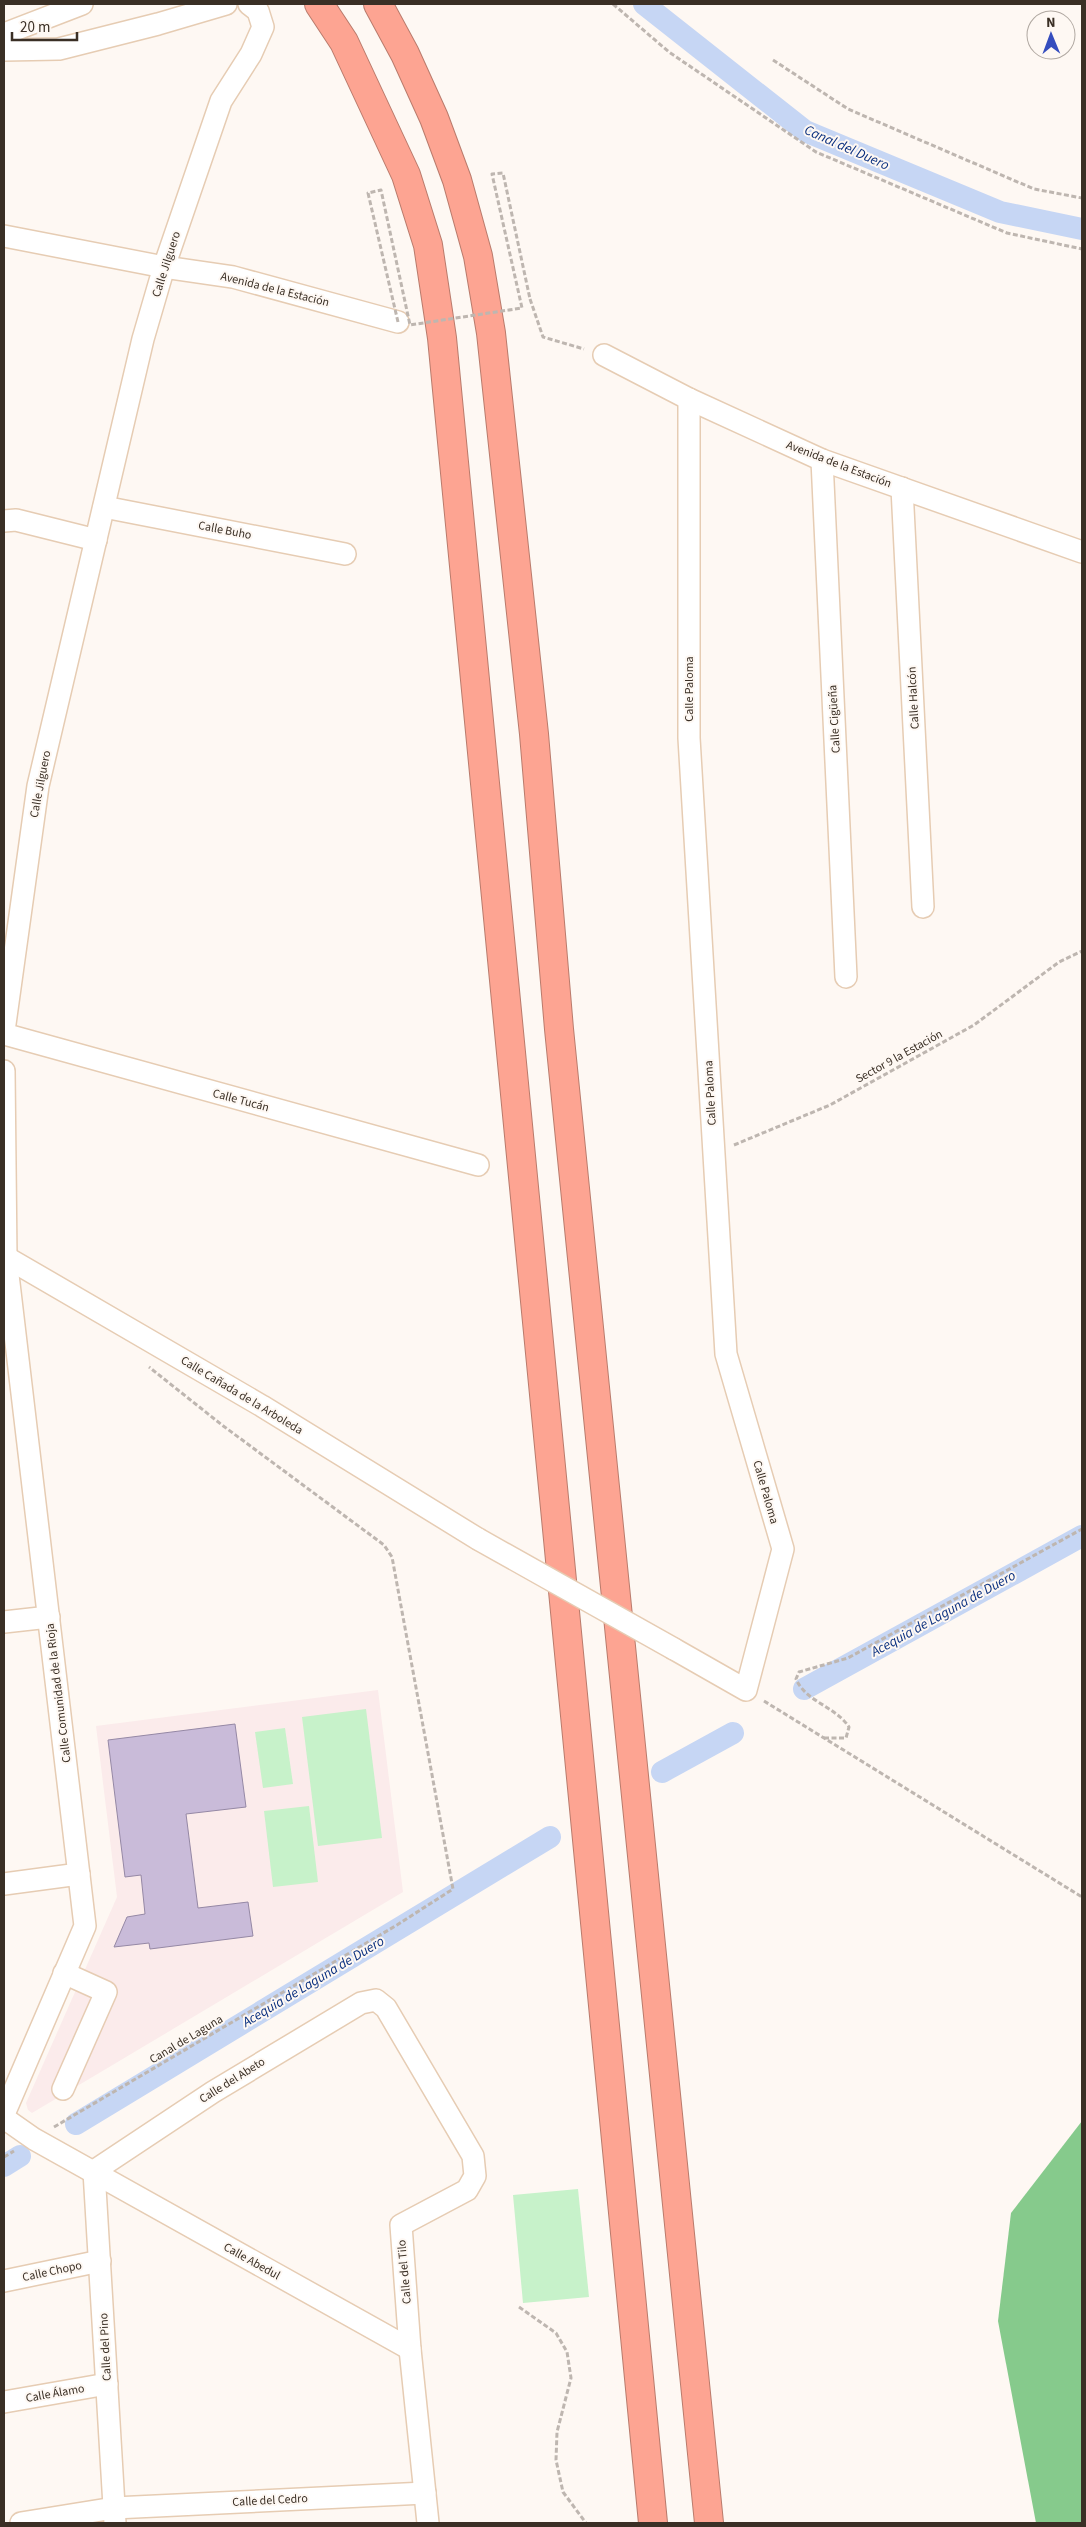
<svg xmlns="http://www.w3.org/2000/svg" width="1086" height="2527" font-family="'Source Sans 3',sans-serif">
  <style>
    .education { fill: #fbebeb }
    .green { fill: #c7f2ca }
    .forest { fill: #86ca8c }
    .lines { fill: none; stroke-linecap: round; stroke-linejoin: round }
    .canal { stroke: #c6d6f4; stroke-width: 22 }
    .building { fill: #c9bbd9; stroke: #9588a5 }
    .minor-casing { stroke: #e6ccb3; stroke-width: 24 }
    .highway-casing { stroke: #b97b6c; stroke-width: 30 }
    .path { stroke: #beb6b0; stroke-width: 3; stroke-dasharray: 5 2.5; stroke-linecap: butt }
    .minor { stroke: #fff; stroke-width: 21 }
    .highway { stroke: #fda492; stroke-width: 28 }
    .minor-bridge-casing { stroke: #e6ccb3; stroke-width: 24; stroke-linecap: butt }
    .path-bridge { stroke: #beb6b0; stroke-width: 3; stroke-dasharray: 5 2.5; stroke-linecap: butt }
    .minor-bridge { stroke: #fff; stroke-width: 21 }
    .labels { text-anchor: middle; stroke-width: 4; stroke-linejoin: round; paint-order: stroke }
    .street-label { font-size: 12px; fill: #3a2f25; stroke: #fef8f3 }
    .water-label { font-size: 14px; font-style: italic; fill: #092f7f; stroke: #fef8f3 }
  </style>
  <rect width="100%" height="100%" fill="#fef8f3"/>
  <!-- education -->
  <polygon class="education" points="378,1690 403,1892 32,2113 28,2110 26,2103 117,1897 96,1726"/>
  <!-- green -->
  <g class="green">
    <polygon points="366,1709 382,1838 318,1846 302,1717"/>
    <polygon points="285,1728 293,1784 263,1788 255,1732"/>
    <polygon points="309,1806 318,1882 273,1887 264,1811"/>
    <polygon points="578,2189 589,2297 523,2303 513,2195"/>
  </g>
  <!-- forest -->
  <polygon class="forest" points="1082,2121 1082,2523 1036,2523 998,2321 1011,2213"/>
  <g class="lines">
    <!-- canal -->
    <g class="canal">
      <polyline points="644,4 805,131 1000,212 1082,229"/>
      <polyline points="804,1689 1082,1536"/>
      <polyline points="662,1772 733,1733"/>
      <polyline points="76,2124 550,1837"/>
      <polyline points="4,2166 20,2156"/>
    </g>
  </g>
  <!-- building -->
  <polygon class="building" points="235,1724 246,1807 186,1814 198,1908 248,1902 253,1936 150,1949 149,1943 114,1947 127,1917 145,1914 141,1875 125,1877 108,1740"/>
  <g class="lines">
    <defs>
      <g id="minor">
        <polyline points="4,34 82,4"/>
        <polyline points="4,50 59,49 158,24 226,4"/>
        <polyline points="4,236 164,267 233,277 398,322"/>
        <polyline points="604,355 689,399 822,460 1082,552"/>
        <polyline points="822,460 846,977"/>
        <polyline points="902,488 923,907"/>
        <polyline points="104,507 345,554"/>
        <polyline points="4,521 16,520 96,540"/>
        <polyline points="4,1031 38,786 143,339 164,267 221,101 251,54 263,27 258,11 249,4"/>
        <polyline points="4,1034 478,1165"/>
        <polyline points="4,1071 6,1258 85,1926 4,2114"/>
        <polyline points="4,1256 262,1406 478,1539"/>
        <polyline points="4,1622 49,1617"/>
        <polyline points="674,1649 746,1690 783,1549 726,1354 689,738 689,399"/>
        <polyline points="4,1884 79,1874"/>
        <polyline points="63,2089 106,1992 64,1973"/>
        <polyline points="4,2118 34,2139 410,2349"/>
        <polyline points="94,2171 213,2092 361,2003 376,2000 386,2008 473,2156 475,2176 467,2190 401,2225 410,2349 428,2523"/>
        <polyline points="94,2171 115,2523"/>
        <polyline points="4,2281 100,2261"/>
        <polyline points="4,2402 107,2384"/>
        <polyline points="21,2523 114,2508 425,2493"/>
      </g>
      <g id="highway">
        <polyline points="319,4 344,42 406,175 428,245 442,338 653,2523"/>
        <polyline points="378,4 405,54 434,118 457,180 478,256 491,333 534,734 559,1029 709,2523"/>
      </g>
    </defs>
    <!-- minor casing -->
    <use href="#minor" class="minor-casing"/>
    <!-- highway casing -->
    <use href="#highway" class="highway-casing"/>
    <!-- path -->
    <g class="path">
      <polyline points="613,4 669,52 816,152 1007,233 1082,249"/>
      <polyline points="773,60 848,109 1034,189 1082,198"/>
      <polyline points="530,299 543,337 584,349"/>
      <polyline points="734,1145 830,1105 974,1025 1059,962 1082,951"/>
      <polyline points="764,1701 1082,1897"/>
      <path d="M824,1738H846L849,1727C835,1706 806,1702 796,1679L799,1672L848,1658L1082,1529"/>
      <polyline points="54,2127 397,1925 453,1889 392,1557 384,1545 222,1425 149,1367"/>
      <polyline points="4,2157 14,2151"/>
      <polyline points="519,2307 556,2333 567,2352 571,2378 557,2432 556,2460 563,2492 586,2523"/>
    </g>
    <!-- minor -->
    <use href="#minor" class="minor"/>
    <!-- highway -->
    <use href="#highway" class="highway"/>
    <defs>
      <polyline id="minor-bridge" points="478,1539 674,1649"/>
    </defs>
    <!-- minor-bridge casing -->
    <use href="#minor-bridge" class="minor-bridge-casing"/>
    <!-- path-bridge -->
    <polyline class="path-bridge" points="398,322 368,193 381,190 410,325 522,308 492,174 503,173 530,299"/>
    <!-- minor-bridge -->
    <use href="#minor-bridge" class="minor-bridge"/>
  </g>
  <g class="labels">
    <!-- street labels -->
    <g class="street-label">
      <text transform="translate(166 264) rotate(-72)" y="4">Calle Jilguero</text>
      <text transform="translate(275 289) rotate(14)" y="4">Avenida de la Estación</text>
      <text transform="translate(839 464) rotate(21)" y="4">Avenida de la Estación</text>
      <text transform="translate(225 530) rotate(11)" y="4">Calle Buho</text>
      <text transform="translate(689 689) rotate(-90)" y="4">Calle Paloma</text>
      <text transform="translate(913 698) rotate(-93)" y="4">Calle Halcón</text>
      <text transform="translate(834 719) rotate(-93)" y="4">Calle Cigüeña</text>
      <text transform="translate(40 784) rotate(-79)" y="4">Calle Jilguero</text>
      <text transform="translate(899 1056) rotate(-29)" y="4">Sector 9 la Estación</text>
      <text transform="translate(710 1093) rotate(-93)" y="4">Calle Paloma</text>
      <text transform="translate(241 1100) rotate(15)" y="4">Calle Tucán</text>
      <text transform="translate(242 1395) rotate(31)" y="4">Calle Cañada de la Arboleda</text>
      <text transform="translate(766 1492) rotate(74)" y="4">Calle Paloma</text>
      <text transform="translate(58 1693) rotate(-97)" y="4">Calle Comunidad de la Rioja</text>
      <text transform="translate(186 2039) rotate(-31)" y="4">Canal de Laguna</text>
      <text transform="translate(232 2080) rotate(-32)" y="4">Calle del Abeto</text>
      <text transform="translate(252 2261) rotate(29)" y="4">Calle Abedul</text>
      <text transform="translate(52 2271) rotate(-12)" y="4">Calle Chopo</text>
      <text transform="translate(404 2272) rotate(-95)" y="4">Calle del Tilo</text>
      <text transform="translate(105 2347) rotate(-93)" y="4">Calle del Pino</text>
      <text transform="translate(55 2393) rotate(-10)" y="4">Calle Álamo</text>
      <text transform="translate(270 2500) rotate(-3)" y="4">Calle del Cedro</text>
    </g>
    <!-- water labels -->
    <g class="water-label">
      <text transform="translate(847 147) rotate(24)" y="5">Canal del Duero</text>
      <text transform="translate(943 1613) rotate(-29)" y="5">Acequia de Laguna de Duero</text>
      <text transform="translate(313 1981) rotate(-31)" y="5">Acequia de Laguna de Duero</text>
    </g>
  </g>
  <!-- border -->
  <rect width="1086" height="2527" fill="none" stroke="#3a2f25" stroke-width="10"/>
  <!-- north arrow -->
  <g transform="translate(1051 35) rotate(359)"><circle r="24" fill="#fef8f3" stroke="#b0a8a1"/>
  <path d="M0-4L9 19L0 12L-9 19Z" fill="#354dbe"/>
  <text y="-8" font-size="14" font-weight="bold" text-anchor="middle" fill="#3a2f25">N</text>
  </g>
  <!-- scale -->
  <path d="M12 32v8h65v-8" fill="none" stroke="#3a2f25" stroke-width="2.5"/>
  <text x="20" y="32" font-size="15" fill="#3a2f25" stroke="#fef8f3" stroke-width="4" paint-order="stroke">20 m</text>
</svg>
